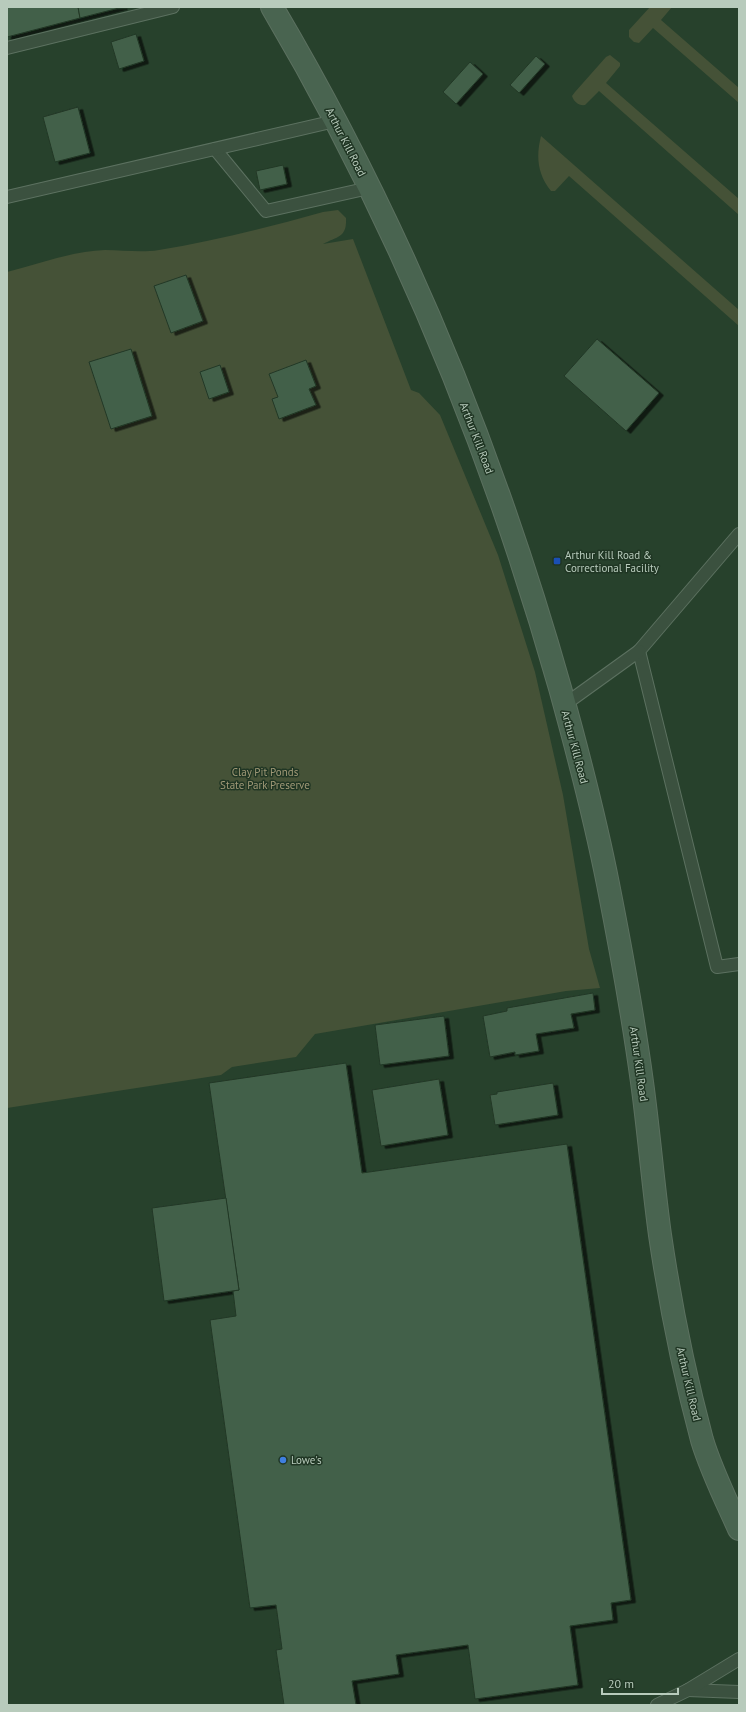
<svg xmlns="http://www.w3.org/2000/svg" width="746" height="1712" font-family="'PT Sans',sans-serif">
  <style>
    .green { fill: #455237 }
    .building { fill: #436049; stroke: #223826; filter: url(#shadow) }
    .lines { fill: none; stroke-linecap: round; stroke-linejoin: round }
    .lane-casing { stroke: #5c7160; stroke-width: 14 }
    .secondary-casing { stroke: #5c7160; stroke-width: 24 }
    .lane { stroke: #3b513f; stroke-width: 12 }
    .secondary { stroke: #496450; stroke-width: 22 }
    .transit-dot { fill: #1a4fb4; stroke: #203624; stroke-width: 1.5 }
    .shop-dot { fill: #3f7fe0; stroke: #203624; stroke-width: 1.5 }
    .labels { text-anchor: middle; stroke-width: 3; stroke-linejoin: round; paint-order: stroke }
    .street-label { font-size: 11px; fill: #b8cbbc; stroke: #203624 }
    .poi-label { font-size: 11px; fill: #b8cbbc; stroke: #203624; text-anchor: start }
    .park-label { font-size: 11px; fill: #a09977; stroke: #203624 }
  </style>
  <defs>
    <filter id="shadow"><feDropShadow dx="4.5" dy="2.5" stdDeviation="0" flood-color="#0009"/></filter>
  </defs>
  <rect width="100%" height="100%" fill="#27412c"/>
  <!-- green -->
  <g class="green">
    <polygon points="650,7 672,7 661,20 739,88 739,103 653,28 639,43 634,42 629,37 629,30"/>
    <path d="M610,55L620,63V66L606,83L739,199V215L599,91L585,105C579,106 574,102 572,96L575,92L606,57Z"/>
    <path d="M541,136L739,310V326L569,176L555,191H551C537,174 536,156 541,136Z"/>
    <path d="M338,210L346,218C347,238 337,236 323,244L353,239L411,390L419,393L440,415L498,555L535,672L563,795L589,949L600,988L566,991L315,1034L296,1057L232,1067L221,1075L7,1108V272C39,264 72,251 105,250C123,250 141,253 159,250C215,241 269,227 323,212Z"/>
  </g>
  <!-- building -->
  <g class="building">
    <polygon points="7,7 78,7 80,18 7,37"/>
    <polygon points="78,7 123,7 80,18"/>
    <polygon points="136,34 144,61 119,69 111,42"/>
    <polygon points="536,56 545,64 519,93 510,85"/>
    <polygon points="470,62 483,74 456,104 443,92"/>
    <polygon points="78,107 90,153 55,162 43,117"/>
    <polygon points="283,165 287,184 260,190 256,171"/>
    <polygon points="186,275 203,321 171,333 154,286"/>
    <polygon points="597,339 659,393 626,431 564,376"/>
    <polygon points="131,349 152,416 111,429 89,362"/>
    <polygon points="306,360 316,386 309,389 316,405 279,419 272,399 278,397 269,374"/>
    <polygon points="220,365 229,392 209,399 200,372"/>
    <polygon points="593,993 595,1010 571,1014 574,1028 536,1034 539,1051 515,1055 515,1052 490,1057 483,1016 507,1011 507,1008"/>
    <polygon points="444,1016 449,1056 380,1065 375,1025"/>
    <polygon points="346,1063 362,1173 567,1144 631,1600 611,1603 613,1620 570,1626 578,1685 475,1699 468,1645 396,1655 399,1674 352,1681 356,1705 284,1705 276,1650 282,1649 276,1605 250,1608 210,1320 236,1316 233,1291 239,1290 209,1083"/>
    <polygon points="439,1079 448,1135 381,1146 372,1090"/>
    <polygon points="553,1083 558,1115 495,1125 490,1095 497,1094 497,1092"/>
    <polygon points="226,1198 239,1290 164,1301 152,1208"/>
  </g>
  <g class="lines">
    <defs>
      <g id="lane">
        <polyline points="7,48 173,7"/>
        <polyline points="215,149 266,211 369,188"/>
        <polyline points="7,197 335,121"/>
        <polyline points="739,534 639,651 717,967 739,964"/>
        <polyline points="564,705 639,651"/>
        <polyline points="688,1690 739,1692"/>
        <polyline points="657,1705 688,1690 739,1659"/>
      </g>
      <path id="secondary" d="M272,7C398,220 493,451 560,688C578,753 595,818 608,884C621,950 633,1016 642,1082C649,1133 653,1184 660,1235C670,1303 684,1373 702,1440C711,1470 726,1500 739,1529"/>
    </defs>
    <!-- lane casing -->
    <use href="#lane" class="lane-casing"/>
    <!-- secondary casing -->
    <use href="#secondary" class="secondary-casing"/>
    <!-- lane -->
    <use href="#lane" class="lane"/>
    <!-- secondary -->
    <use href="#secondary" class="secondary"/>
  </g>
  <!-- markers -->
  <rect class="transit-dot" x="553" y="557" width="8" height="8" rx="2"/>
  <circle class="shop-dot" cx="283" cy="1460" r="4"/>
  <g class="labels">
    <!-- street labels -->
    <g class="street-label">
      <text transform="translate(346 142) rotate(63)" y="4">Arthur Kill Road</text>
      <text transform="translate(477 438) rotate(69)" y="4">Arthur Kill Road</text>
      <text transform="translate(575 747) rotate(75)" y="4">Arthur Kill Road</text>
      <text transform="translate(639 1064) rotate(82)" y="4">Arthur Kill Road</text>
      <text transform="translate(689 1384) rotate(77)" y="4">Arthur Kill Road</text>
    </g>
    <!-- poi labels -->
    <g class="poi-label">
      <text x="565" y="559">Arthur Kill Road &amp;<tspan x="565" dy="13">Correctional Facility</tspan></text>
      <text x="291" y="1464">Lowe's</text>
    </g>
    <!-- park labels -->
    <g class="park-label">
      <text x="265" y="776">Clay Pit Ponds<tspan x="265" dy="13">State Park Preserve</tspan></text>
    </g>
  </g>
  <!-- border -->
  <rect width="746" height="1712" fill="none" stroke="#b8cbbc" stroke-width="16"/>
  <!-- scale -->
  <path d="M602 1688v6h76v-6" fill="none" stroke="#b8cbbc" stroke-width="2"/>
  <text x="608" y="1688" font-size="12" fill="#b8cbbc" stroke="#203624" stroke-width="3" paint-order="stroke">20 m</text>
</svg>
